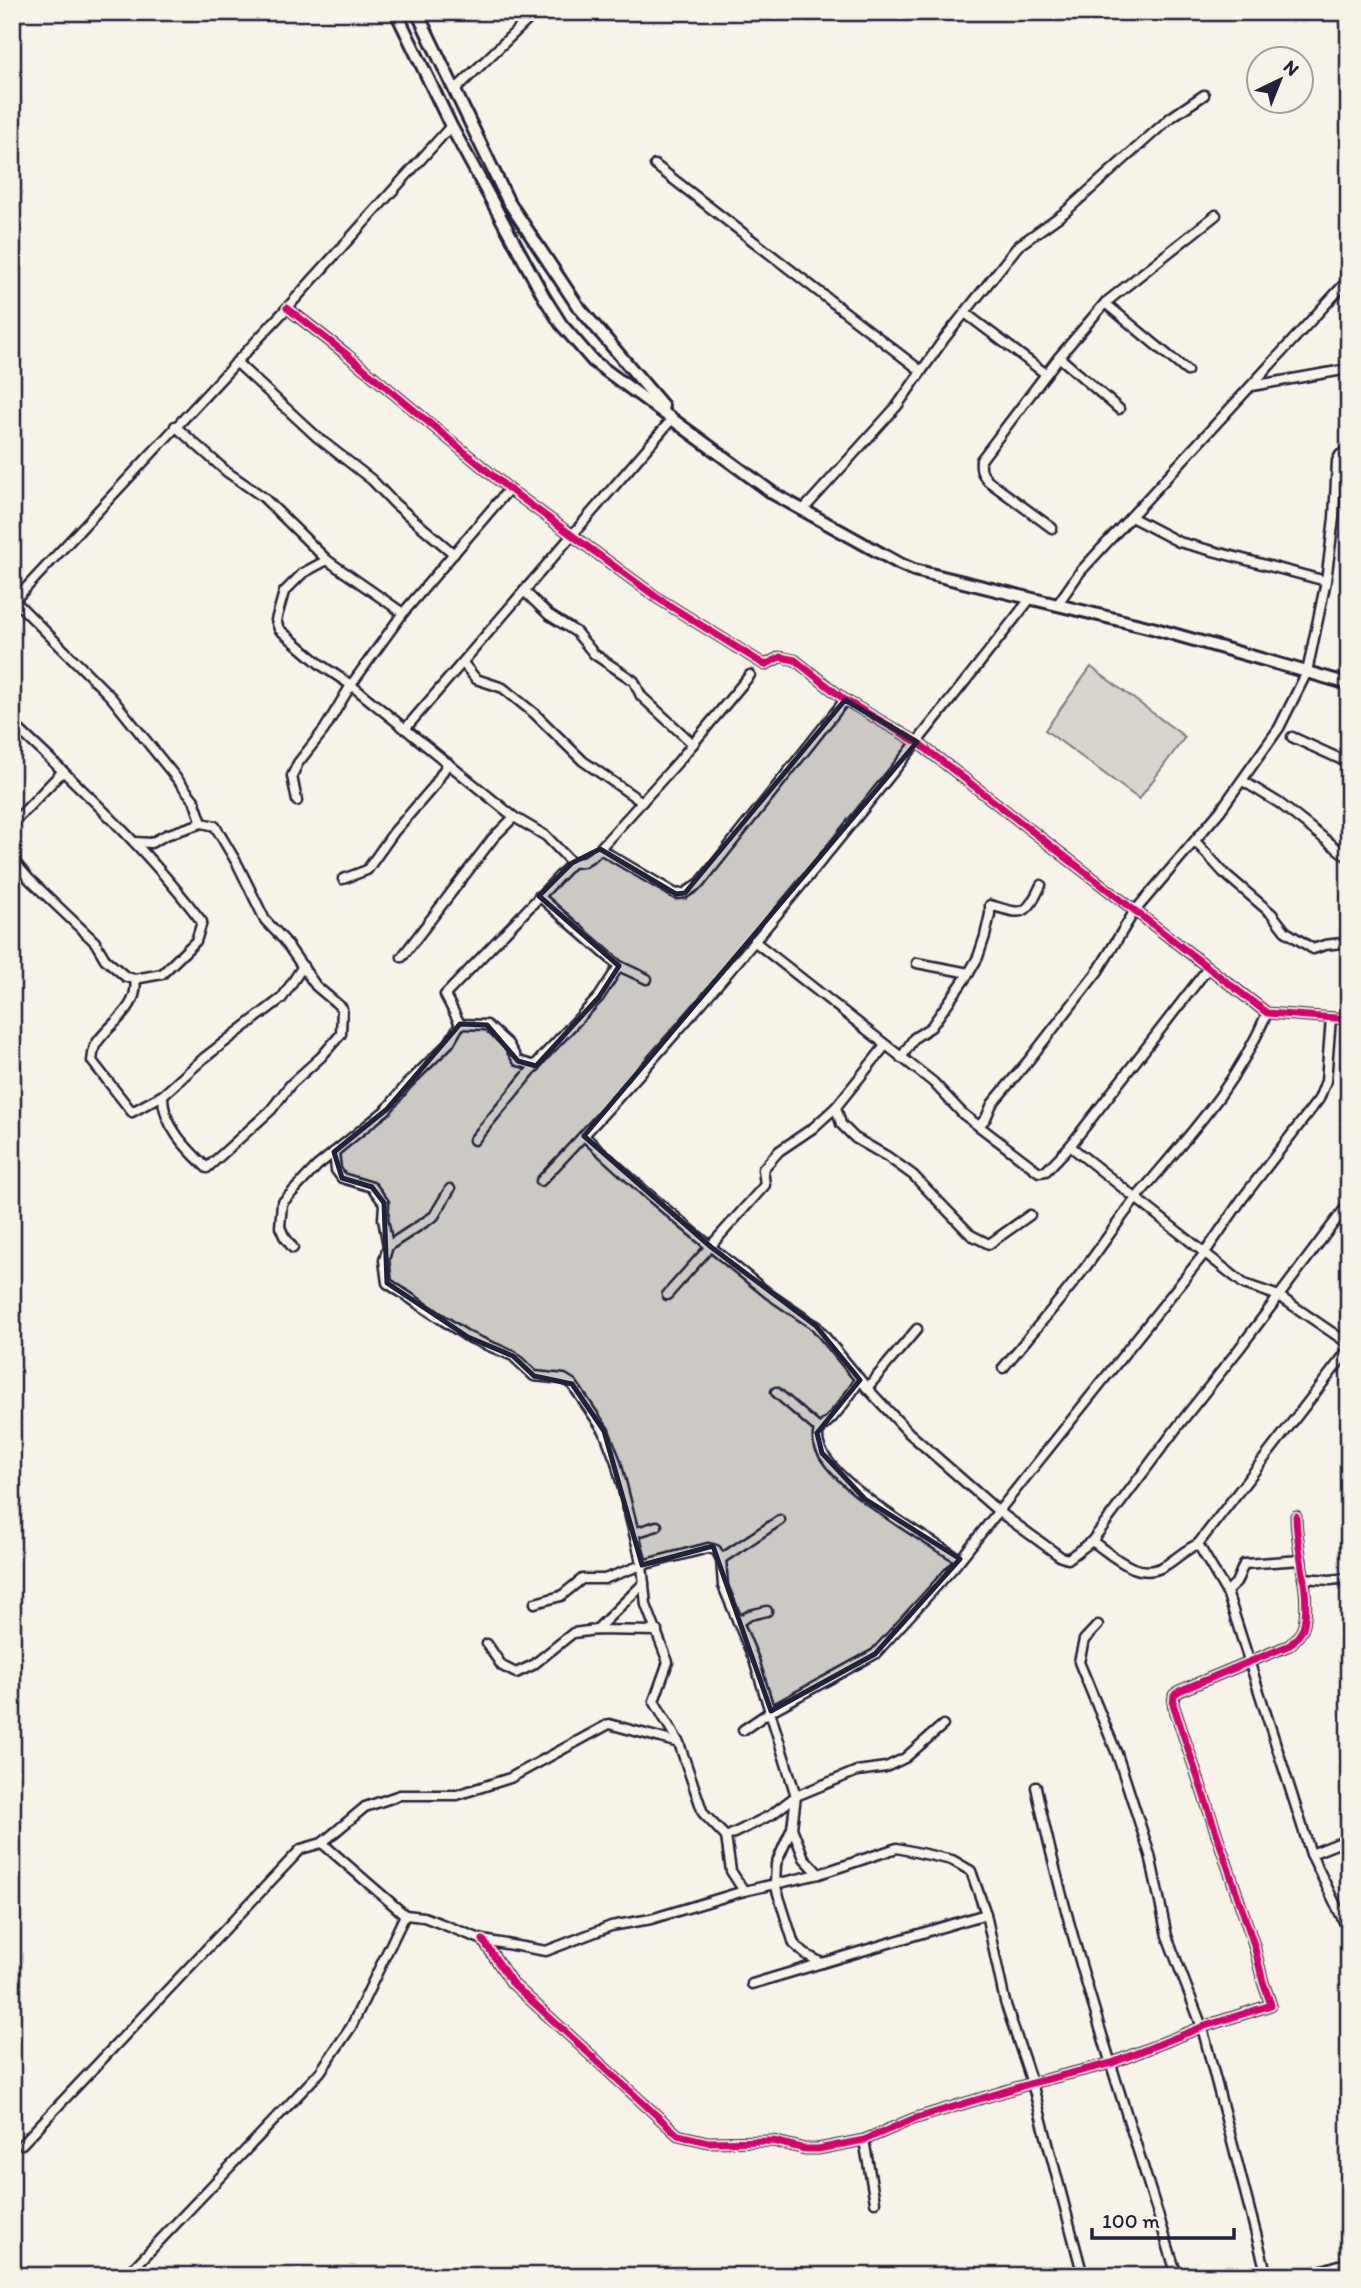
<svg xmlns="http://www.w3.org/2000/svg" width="1361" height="2288" font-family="Itim,sans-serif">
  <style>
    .green { fill: #d8d5cf; stroke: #7d7c85; stroke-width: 2 }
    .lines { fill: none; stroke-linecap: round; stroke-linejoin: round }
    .street-casing { stroke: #22223b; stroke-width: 13 }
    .secondary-casing { stroke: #22223b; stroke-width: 16 }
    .street { stroke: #f7f3e8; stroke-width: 8 }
    .secondary { stroke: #f7f3e8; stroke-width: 10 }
    .cycleway-casing { stroke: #f7f3e8; stroke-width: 11 }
    .cycleway { stroke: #d6006c; stroke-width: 7 }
    .marked { fill: #22223b; fill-opacity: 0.2; stroke: #22223b; stroke-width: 5; stroke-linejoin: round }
  </style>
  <rect width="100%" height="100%" fill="#f7f3e8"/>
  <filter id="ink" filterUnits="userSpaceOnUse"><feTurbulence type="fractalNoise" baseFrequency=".0143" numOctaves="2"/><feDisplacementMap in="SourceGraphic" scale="14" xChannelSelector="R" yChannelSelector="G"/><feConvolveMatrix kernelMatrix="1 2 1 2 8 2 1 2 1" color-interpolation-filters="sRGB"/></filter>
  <g filter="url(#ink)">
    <!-- green -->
    <polygon class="green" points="1091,667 1185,737 1139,799 1045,730"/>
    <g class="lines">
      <defs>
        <g id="street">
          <polyline points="455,90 536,12"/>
          <polyline points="655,165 920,370"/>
          <polyline points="1105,303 1187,371"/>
          <polyline points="287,308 345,353 509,489 659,599 765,665 780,657 795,660 845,700 917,742 1267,1013 1349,1019"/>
          <polyline points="965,313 1046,374"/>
          <polyline points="1059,357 1119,409"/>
          <polyline points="236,362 317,437 372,480 395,504 454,554"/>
          <polyline points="1252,386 1349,369"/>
          <polyline points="175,426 227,472 263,497 327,560 403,613"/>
          <polyline points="803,510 897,406 944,339 1018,246 1064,213 1170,118 1204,95"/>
          <polyline points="1131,517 1179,542 1326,581"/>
          <path d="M1052,528L988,481C982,474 980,470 981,460L1059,357L1105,303L1216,215"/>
          <polyline points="327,560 303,573 284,592 276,620 279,629 321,665 351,685 514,817 546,836 572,863"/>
          <polyline points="524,591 549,615 576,632 594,654 634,681 641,696 693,744"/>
          <polyline points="15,601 111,697 194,800 202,823 166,835 151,843 135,842"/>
          <polyline points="12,603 287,308 451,126"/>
          <polyline points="1057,605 1080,572 1349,279"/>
          <polyline points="463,663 476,679 503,688 535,714 583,761 642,802"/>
          <path d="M12,723C79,786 146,848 202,922L196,941L162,974L135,979L126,977L105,959L95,942L29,879L12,859"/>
          <polyline points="405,729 673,418"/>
          <polyline points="1292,737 1349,763"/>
          <polyline points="1243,781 1279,803 1349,858"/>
          <polyline points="297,801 292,776 298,763 324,730 351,685 403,613 509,489"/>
          <polyline points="12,824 63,771"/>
          <polyline points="1195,841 1223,872 1272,914 1285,931 1313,949 1325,945 1349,942"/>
          <polyline points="600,849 676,894 685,893 700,883 845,700"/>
          <polyline points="343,879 367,870 394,832 434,786 448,763"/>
          <polyline points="539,896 619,966 647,979"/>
          <polyline points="754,941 933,1082 963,1114 1039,1172 1046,1171 1070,1146 1208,968"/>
          <polyline points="402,957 493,838 514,817"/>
          <polyline points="917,963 969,973"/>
          <path d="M135,979C140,1009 109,1023 96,1044C93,1048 93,1056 92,1061L132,1112L163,1095L204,1058L282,998L303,966"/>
          <path d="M901,1058L914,1038L931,1027L969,973L978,957L985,936L990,914V905C1022,914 1025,919 1041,885"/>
          <polyline points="536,1066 518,1061 508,1044 487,1025 460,1024 445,995 572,863 583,862 594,855 677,763 750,675"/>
          <path d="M163,1095C162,1125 187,1149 207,1168L271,1110L291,1084L321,1057L341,1034L342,1008L316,986L284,940L265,920L238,865L215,826L202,823"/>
          <polyline points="836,1107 841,1124 855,1138 888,1157 913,1175 971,1235 989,1244 1030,1215"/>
          <polyline points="979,1126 986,1118 992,1104 1029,1060 1098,971 1134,912 1220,811 1279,728 1307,672 1326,581 1334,518 1337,461 1340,455 1349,450"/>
          <polyline points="584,1136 649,1195 711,1247 769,1294 816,1326 867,1388 909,1433 998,1511 1061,1557 1068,1559 1092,1541 1178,1426 1239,1349 1349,1203"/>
          <polyline points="474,1140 543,1056 599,997 619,966"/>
          <polyline points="1070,1146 1244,1284 1279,1296 1349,1344"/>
          <polyline points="334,1152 336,1170 342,1178 372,1187 384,1203 383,1219 388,1246"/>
          <path d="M541,1181C716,997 874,798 1030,599"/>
          <polyline points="450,1189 434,1216 388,1246 384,1260 387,1283 468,1337 513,1356 534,1376 564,1379 572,1384 604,1431 616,1462 642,1565 646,1605 668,1662 654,1701 679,1743 703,1813 726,1837 731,1871 744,1891"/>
          <polyline points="293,1248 284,1236 280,1227 282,1203 317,1166 387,1109 407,1084 449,1043 460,1024"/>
          <polyline points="667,1295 765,1185 763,1169 779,1151 813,1128 836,1107 885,1046"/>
          <path d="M1003,1368C1027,1339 1051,1311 1074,1282C1097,1254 1116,1223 1138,1196C1188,1136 1236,1087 1267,1013"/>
          <path d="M860,1380C851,1394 842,1407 831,1419C827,1423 818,1429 818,1435C814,1475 929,1540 960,1559"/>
          <polyline points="867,1388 917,1329"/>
          <polyline points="776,1392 820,1430"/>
          <polyline points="634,1533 657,1526"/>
          <path d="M1092,1541C1112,1555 1139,1583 1166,1565C1177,1558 1186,1549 1198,1544L1349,1349"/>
          <polyline points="1198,1544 1228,1595 1311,1854 1349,1932"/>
          <polyline points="721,1559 780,1520"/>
          <polyline points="1303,1578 1330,1580 1349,1578"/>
          <polyline points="1226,1592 1236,1583 1244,1564 1301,1560"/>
          <polyline points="535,1603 561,1596 582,1579 604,1579 642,1565 708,1548 716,1550 721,1559 723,1586 754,1660 796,1796 792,1828 804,1858 819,1874"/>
          <polyline points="738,1622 750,1615 767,1611"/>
          <polyline points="1098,1625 1084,1640 1079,1662 1117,1754 1150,1855 1167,1936 1202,2027 1267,2276"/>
          <polyline points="596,1630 644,1583"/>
          <polyline points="487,1644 502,1666 516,1673 533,1665 573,1633 596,1630 657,1631"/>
          <polyline points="743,1730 771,1711 875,1654 954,1567 1204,1254 1242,1199 1319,1099 1326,1081 1331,1018"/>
          <path d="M1036,1787C1071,1952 1128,2114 1177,2276"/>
          <polyline points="792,1828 776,1864 775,1884 794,1944 805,1954 822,1963 986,1914"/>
          <polyline points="726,1837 771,1815 796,1796 857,1771 886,1767 905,1758 943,1725"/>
          <polyline points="322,1843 405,1915"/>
          <polyline points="1311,1854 1349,1839"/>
          <path d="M483,1940L512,1983L678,2135L708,2142L773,2141L805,2149H818L864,2140L913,2119L1032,2083L1112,2063L1202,2027L1271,2005L1263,1982L1254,1945L1173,1704L1174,1695L1179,1691L1290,1645C1295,1640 1301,1634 1303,1628C1312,1597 1296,1549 1296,1516"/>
          <polyline points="752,1984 822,1963"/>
          <polyline points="864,2140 875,2202"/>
          <polyline points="22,2144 301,1849 322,1843 365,1807 400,1795 457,1795 510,1778 609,1724 679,1743"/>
          <polyline points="126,2276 320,2072 351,2027 405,1915 424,1917 483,1940 546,1951 611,1926 651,1919 744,1891 819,1874 897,1848 952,1860 971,1871 986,1914 1005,2002 1032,2083 1083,2276"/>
          <polyline points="1303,2276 1349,2262"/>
        </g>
        <g id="secondary">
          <polyline points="396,12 451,126 544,297 561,324 593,361 774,494 900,564 914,570 1152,628 1349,684"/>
          <polyline points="417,12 508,201 577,305 663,406"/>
        </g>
      </defs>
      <!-- street casing -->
      <use href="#street" class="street-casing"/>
      <!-- secondary casing -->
      <use href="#secondary" class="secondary-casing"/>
      <!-- street -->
      <use href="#street" class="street"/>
      <!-- secondary -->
      <use href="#secondary" class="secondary"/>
      <defs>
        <g id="cycleway">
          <polyline points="287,308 345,353 509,489 659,599 765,665 780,657 795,660 845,700 917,742 1267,1013 1349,1019"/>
          <path d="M483,1940L512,1983L678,2135L708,2142L773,2141L805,2149H818L864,2140L913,2119L1032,2083L1112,2063L1202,2027L1271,2005L1263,1982L1254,1945L1173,1704L1174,1695L1179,1691L1290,1645C1295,1640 1301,1634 1303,1628C1312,1597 1296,1549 1296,1516"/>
        </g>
      </defs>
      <!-- cycleway casing -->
      <use href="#cycleway" class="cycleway-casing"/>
      <!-- cycleway -->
      <use href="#cycleway" class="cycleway"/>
    </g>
  </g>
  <!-- marked area -->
  <path class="marked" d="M845,700L917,742L584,1136L711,1247L816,1326L860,1380L817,1433L822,1453L865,1499L960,1559L875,1654L771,1711L713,1546L642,1565L604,1431L572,1384L534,1376L513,1356L468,1337L387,1283L384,1203L372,1187L342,1178L334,1152L387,1109L460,1024L487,1025L518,1061L536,1066L599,997L619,966L539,896L572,863L600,849L676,894L685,893Z"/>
  <!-- margin -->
  <rect width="1361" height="2288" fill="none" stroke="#f7f3e8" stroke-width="42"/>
  <rect x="21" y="21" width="1319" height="2246" fill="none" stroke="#22223b" stroke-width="2.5" filter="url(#ink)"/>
  <!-- north arrow -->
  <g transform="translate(1280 80) rotate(43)"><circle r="33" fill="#f7f3e8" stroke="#a29fa3" stroke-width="2"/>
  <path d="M0-5L12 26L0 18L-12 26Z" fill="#22223b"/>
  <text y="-10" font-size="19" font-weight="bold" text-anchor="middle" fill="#22223b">N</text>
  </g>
  <!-- scale -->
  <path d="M1092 2228v10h142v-10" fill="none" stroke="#22223b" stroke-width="3.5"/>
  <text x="1102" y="2228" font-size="21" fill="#22223b" stroke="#f7f3e8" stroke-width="5" paint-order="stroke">100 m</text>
</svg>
